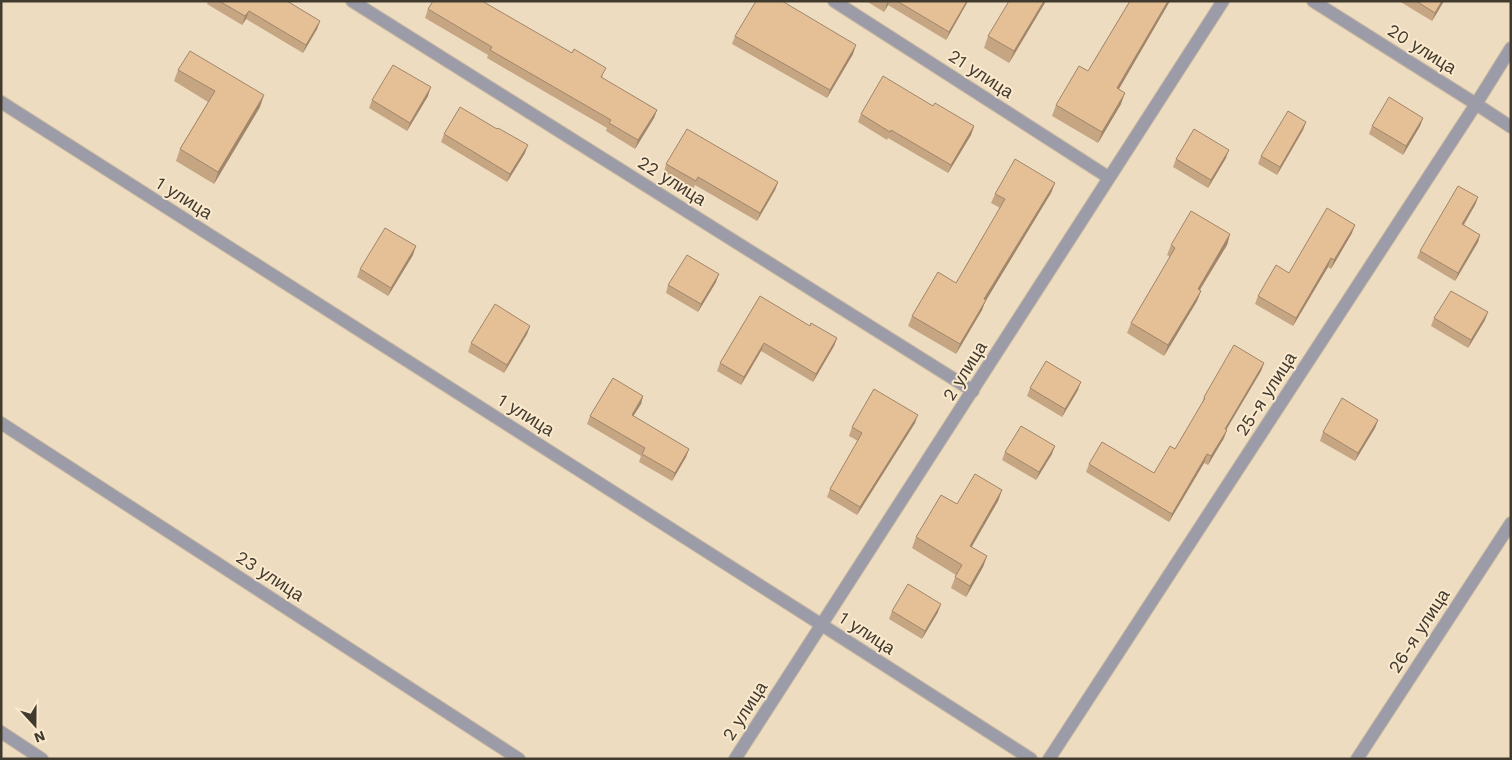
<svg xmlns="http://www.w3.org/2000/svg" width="1512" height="760" font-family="'Work Sans',sans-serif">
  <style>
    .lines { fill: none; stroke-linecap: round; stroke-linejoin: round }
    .minor-casing { stroke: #c8b8a1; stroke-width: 14 }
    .minor { stroke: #9b9ca8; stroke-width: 12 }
    .wall { fill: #c5a582 }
    .shaded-wall { fill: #a0866a }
    .building { fill: #e5c097; stroke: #a0866a }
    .labels { text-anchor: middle; stroke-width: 4; stroke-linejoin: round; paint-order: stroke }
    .street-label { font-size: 18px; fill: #413a2f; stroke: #fbe9ce }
  </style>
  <rect width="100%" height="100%" fill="#eedcc1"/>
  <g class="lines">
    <defs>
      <g id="minor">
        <polyline points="352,1 973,391"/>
        <polyline points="834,1 1108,177"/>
        <polyline points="1313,1 1476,104 1511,127"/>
        <polyline points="1,102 822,625 1031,759"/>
        <polyline points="1,423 519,759"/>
        <polyline points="1,732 42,759"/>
        <path d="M735,759C899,507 1059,253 1223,1"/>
        <polyline points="1049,759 1476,104 1511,48"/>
        <polyline points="1357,759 1511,523"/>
      </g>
    </defs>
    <!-- minor casing -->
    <use href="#minor" class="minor-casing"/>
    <!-- minor -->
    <use href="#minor" class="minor"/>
  </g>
  <!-- wall -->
  <g class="wall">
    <polygon points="208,1 287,1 320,21 317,29 303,53 246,19 242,25 207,4"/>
    <polygon points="866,1 968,1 946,40 888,5 884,12"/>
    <polygon points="1009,1 1046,1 1009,63 984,48 988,36"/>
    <polygon points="1130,1 1170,1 1119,89 1121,104 1098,143 1052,116 1056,105 1088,71"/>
    <polygon points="1399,1 1444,1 1432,21"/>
    <polygon points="428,9 603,76 602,78 657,110 654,118 635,149 606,131 607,128 487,58 488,55 425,18"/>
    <polygon points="735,36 853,54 827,98 732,44"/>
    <polygon points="178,70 260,107 214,184 176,161 180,149 208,102 174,81"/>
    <polygon points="428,96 407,131 369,108 372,100"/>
    <polygon points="933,106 974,126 971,135 948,173 888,138 887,140 858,122 861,114"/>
    <polygon points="1423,118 1420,126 1403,155 1369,134 1372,126"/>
    <polygon points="1306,122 1303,130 1277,175 1258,164 1261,156"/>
    <polygon points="444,134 525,153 507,182 441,142"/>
    <polygon points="1226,158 1208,188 1173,167 1176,159"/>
    <polygon points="666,164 778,182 775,190 757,221 695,185 693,189 664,172"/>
    <polygon points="1055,183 1051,193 985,302 982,310 956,354 908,326 912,316 956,283 1000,208 991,203 995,194"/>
    <polygon points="1478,197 1475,205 1464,225 1480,235 1478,242 1455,281 1417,258 1420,251"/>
    <polygon points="1352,233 1331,269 1328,267 1293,326 1255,304 1258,296 1289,273"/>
    <polygon points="1230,234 1227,245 1200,290 1201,291 1197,301 1164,356 1127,333 1131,323 1170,257 1167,255 1171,245"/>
    <polygon points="413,255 388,296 357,277 360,269"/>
    <polygon points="716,282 698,312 666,293 668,285"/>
    <polygon points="760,296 810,326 837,338 834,346 813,382 761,351 741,385 717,371 720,363"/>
    <polygon points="1434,318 1485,320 1468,348 1431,326"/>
    <polygon points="530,326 527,334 504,373 468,352 471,343"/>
    <polygon points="1264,363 1261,371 1226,429 1224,438 1208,465 1204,463 1169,522 1086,472 1089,464 1154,473 1175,449 1201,406 1204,397"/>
    <polygon points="1030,388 1078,390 1062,417 1027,396"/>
    <polygon points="643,396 641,404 633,416 689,449 686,457 672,481 639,462 641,456 587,424 590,416"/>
    <polygon points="1378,420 1375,428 1355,461 1320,441 1323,432"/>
    <polygon points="915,423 857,515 827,497 830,489 858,441 849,436 852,427"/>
    <polygon points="1005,452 1052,454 1036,480 1002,460"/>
    <polygon points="1002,490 998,501 971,547 987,556 983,567 966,597 951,588 956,575 912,548 916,537 957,504"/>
    <polygon points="892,611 938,612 922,639 889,619"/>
  </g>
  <!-- shaded-wall -->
  <g class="shaded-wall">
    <polygon points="888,1 889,1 888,5 884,12"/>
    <polygon points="967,1 968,1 946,40 949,32"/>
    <polygon points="1044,1 1046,1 1009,63 1014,51"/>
    <polygon points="1168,1 1170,1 1113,99 1117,88"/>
    <polygon points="1442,1 1444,1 1432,21 1435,13"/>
    <polygon points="249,11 246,19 242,25 245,16"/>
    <polygon points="320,21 317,29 303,53 306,45"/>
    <polygon points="856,45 853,54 827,98 830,90"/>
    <polygon points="431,87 428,96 407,131 410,123"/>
    <polygon points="1125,93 1121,104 1098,143 1102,132"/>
    <polygon points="264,95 260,107 214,184 218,172"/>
    <polygon points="657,110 654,118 635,149 638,140"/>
    <polygon points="1423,118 1420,126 1403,155 1406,146"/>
    <polygon points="1306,122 1303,130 1277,175 1280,167"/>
    <polygon points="974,126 971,135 948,173 951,165"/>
    <polygon points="528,145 525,153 507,182 510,174"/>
    <polygon points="1229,150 1226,158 1208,188 1211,180"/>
    <polygon points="778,182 775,190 757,221 760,213"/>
    <polygon points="1055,183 1051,193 985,302 982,310 956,354 960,344 984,299"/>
    <polygon points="1478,197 1475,205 1459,232 1462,224"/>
    <polygon points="1355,225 1352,233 1331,269 1334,260"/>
    <polygon points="1230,234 1227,245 1194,299 1198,289"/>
    <polygon points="1480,235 1478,242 1455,281 1458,273"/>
    <polygon points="416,246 413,255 388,296 391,288"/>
    <polygon points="1331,258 1328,267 1293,326 1296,318"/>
    <polygon points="719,274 716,282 698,312 701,304"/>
    <polygon points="1201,291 1197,301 1164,356 1168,345"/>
    <polygon points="1488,312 1485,320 1468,348 1471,340"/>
    <polygon points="530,326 527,334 504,373 507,365"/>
    <polygon points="837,338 834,346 813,382 816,374"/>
    <polygon points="764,343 761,351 741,385 744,377"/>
    <polygon points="1264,363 1261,371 1222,437 1225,429"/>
    <polygon points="1081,382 1078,390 1062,417 1065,409"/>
    <polygon points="643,396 641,404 629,423 632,415"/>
    <polygon points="918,415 915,423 857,515 860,507"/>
    <polygon points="1378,420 1375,428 1355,461 1358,453"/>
    <polygon points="1227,430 1224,438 1208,465 1211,456"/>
    <polygon points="1055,446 1052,454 1036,480 1039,472"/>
    <polygon points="689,449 686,457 672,481 675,473"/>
    <polygon points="1207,454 1204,463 1169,522 1172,514"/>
    <polygon points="1002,490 998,501 966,557 970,546"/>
    <polygon points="987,556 983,567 966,597 970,586"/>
    <polygon points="941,604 938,612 922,639 925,631"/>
  </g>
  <!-- building -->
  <g class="building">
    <polygon points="219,1 287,1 320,21 306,45 249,11 245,16"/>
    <polygon points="433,1 482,1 572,53 574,49 606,68 601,77 657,110 638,140 609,123 611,120 490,50 492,47 428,9"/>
    <polygon points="756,1 782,1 856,45 830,90 735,36"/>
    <polygon points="897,1 967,1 949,32"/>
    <polygon points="1009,1 1044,1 1014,51 988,36"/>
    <polygon points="1130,1 1168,1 1117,88 1125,93 1102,132 1056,105 1079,66 1088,71"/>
    <polygon points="1416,1 1442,1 1435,13"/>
    <polygon points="190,51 264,95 218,172 180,149 215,91 178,70"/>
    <polygon points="393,65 431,87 410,123 372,100"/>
    <polygon points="883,76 933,106 935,103 974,126 951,165 891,130 890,132 861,114"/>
    <polygon points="1389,97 1423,118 1406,146 1372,126"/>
    <polygon points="460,107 497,129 498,128 528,145 510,174 444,134"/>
    <polygon points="1288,111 1306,122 1280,167 1261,156"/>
    <polygon points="687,129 778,182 760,213 698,177 696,181 666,164"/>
    <polygon points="1194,129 1229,150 1211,180 1176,159"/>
    <polygon points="1015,159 1055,183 984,299 986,300 960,344 912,316 938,272 956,283 1005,199 995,194"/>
    <polygon points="1458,186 1478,197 1462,224 1480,235 1458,273 1420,251"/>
    <polygon points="1327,208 1355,225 1334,260 1331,258 1296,318 1258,296 1276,265 1289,273"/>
    <polygon points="1191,211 1230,234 1198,289 1201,291 1168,345 1131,323 1175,248 1171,245"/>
    <polygon points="385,228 416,246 391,288 360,269"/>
    <polygon points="687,255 719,274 701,304 668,285"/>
    <polygon points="1451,291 1488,312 1471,340 1434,318"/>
    <polygon points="760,296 810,326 811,323 837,338 816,374 764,343 744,377 720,363"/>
    <polygon points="495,304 530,326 507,365 471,343"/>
    <polygon points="1234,345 1264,363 1225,429 1227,430 1211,456 1207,454 1172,514 1089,464 1102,442 1154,473 1170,446 1175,449 1205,398 1204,397"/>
    <polygon points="1046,361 1081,382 1065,409 1030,388"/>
    <polygon points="613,378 643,396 632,415 689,449 675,473 642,454 645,448 590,416"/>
    <polygon points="874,389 918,415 860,507 830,489 862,433 852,427"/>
    <polygon points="1342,398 1378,420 1358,453 1323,432"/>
    <polygon points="1021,426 1055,446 1039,472 1005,452"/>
    <polygon points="975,474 1002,490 970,546 987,556 970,586 955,577 962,565 916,537 941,495 957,504"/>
    <polygon points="908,584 941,604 925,631 892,611"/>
  </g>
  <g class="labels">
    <!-- street labels -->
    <g class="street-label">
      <text transform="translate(1422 49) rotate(32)" y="6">20 улица</text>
      <text transform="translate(981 74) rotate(33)" y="6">21 улица</text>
      <text transform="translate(672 181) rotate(32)" y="6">22 улица</text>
      <text transform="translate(184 198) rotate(32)" y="6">1 улица</text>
      <text transform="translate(965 371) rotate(-58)" y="6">2 улица</text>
      <text transform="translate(1266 394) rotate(-57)" y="6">25-я улица</text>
      <text transform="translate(526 415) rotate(32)" y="6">1 улица</text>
      <text transform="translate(270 576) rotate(33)" y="6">23 улица</text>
      <text transform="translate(1419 631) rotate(-57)" y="6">26-я улица</text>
      <text transform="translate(867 633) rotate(33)" y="6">1 улица</text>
      <text transform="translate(745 711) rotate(-57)" y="6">2 улица</text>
    </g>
  </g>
  <!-- border -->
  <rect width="1512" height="760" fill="none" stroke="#413a2f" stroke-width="5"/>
  <!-- north arrow -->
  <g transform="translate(35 725) rotate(159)" stroke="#fbe9ce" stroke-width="4" paint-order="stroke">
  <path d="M0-4L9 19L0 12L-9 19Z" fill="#413a2f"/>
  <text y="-8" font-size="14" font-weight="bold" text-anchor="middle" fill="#413a2f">N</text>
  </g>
</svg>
